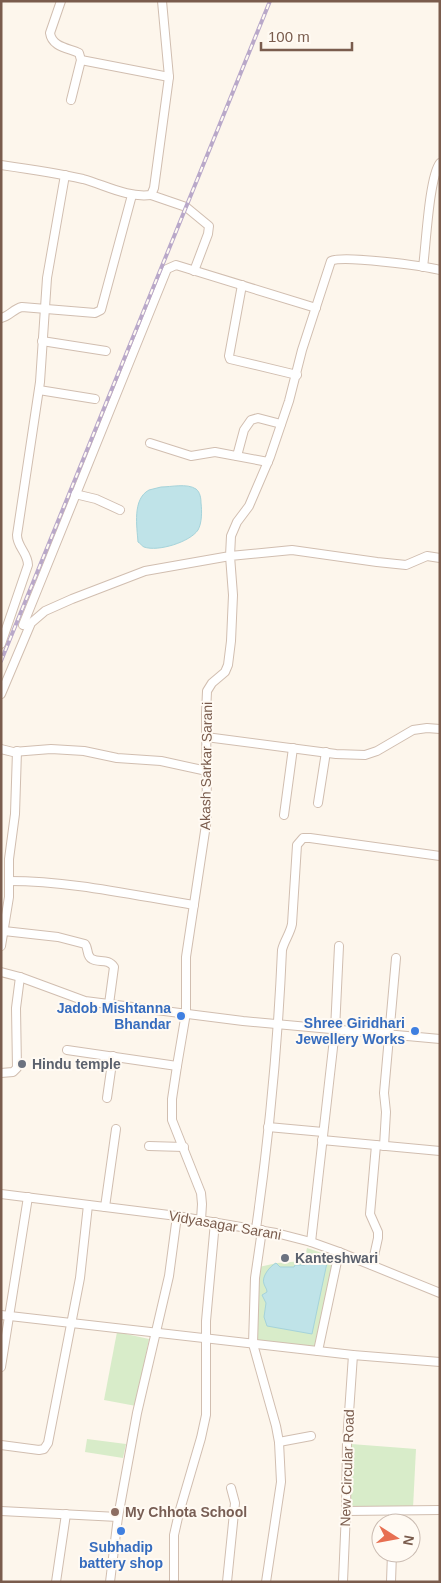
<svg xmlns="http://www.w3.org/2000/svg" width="441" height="1583" font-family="Helvetica,sans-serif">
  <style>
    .green { fill: #d8ecc9 }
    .water { fill: #bfe3e8; stroke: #a5d3da }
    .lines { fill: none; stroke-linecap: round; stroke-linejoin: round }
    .street-casing { stroke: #d1beb0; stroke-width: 10 }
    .street { stroke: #fff; stroke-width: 8 }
    .rail-casing { stroke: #b9a8c9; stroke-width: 4 }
    .rail { stroke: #fffaf3; stroke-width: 2; stroke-dasharray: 5.5; stroke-linecap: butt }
    .shop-dot { fill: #3f7fe0; stroke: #fffaf3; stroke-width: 2 }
    .worship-dot { fill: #6b7280; stroke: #fffaf3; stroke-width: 2 }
    .education-dot { fill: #8d6e63; stroke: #fffaf3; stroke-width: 2 }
    .labels { text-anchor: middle; stroke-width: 4; stroke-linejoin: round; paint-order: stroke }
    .street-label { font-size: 14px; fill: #7a5c4d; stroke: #fffaf3 }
    .shop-label { font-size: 14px; font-weight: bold; fill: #366cbe; stroke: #fffaf3; text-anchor: end }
    .worship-label { font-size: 14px; font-weight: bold; fill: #5b616d; stroke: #fffaf3; text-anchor: start }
    .education-label { font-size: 14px; font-weight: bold; fill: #785e54; stroke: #fffaf3; text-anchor: start }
  </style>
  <rect width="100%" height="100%" fill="#fdf6ec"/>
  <!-- green -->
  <g class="green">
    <polygon points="307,1248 334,1257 316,1348 257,1340 256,1338 259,1267 277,1263 304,1261"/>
    <polygon points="117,1332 149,1339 136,1406 104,1400"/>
    <polygon points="87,1439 126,1444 123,1458 85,1452"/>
    <polygon points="351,1444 416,1449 413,1508 350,1509"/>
  </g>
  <!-- water -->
  <g class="water">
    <path d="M161,487C171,487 187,483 196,489C200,492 201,498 201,503C202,511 202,523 198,530C190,542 158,552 144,547C143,547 140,543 138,542C137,527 132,499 149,490C153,489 157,488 161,487Z"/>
    <path d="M311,1254L328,1258L312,1334L267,1326L264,1317L266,1303L262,1295L267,1292C267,1289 265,1287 264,1284C261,1277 270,1266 276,1263L280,1267H294L295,1265H305Z"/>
  </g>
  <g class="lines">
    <defs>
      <g id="street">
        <path d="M61,1L50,33C52,47 68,48 79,53L81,60L71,100"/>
        <polyline points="81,60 169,77"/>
        <path d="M1,165C29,169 56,173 83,179C105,185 127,198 151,195L154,188L169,77L162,1"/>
        <polyline points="151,195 186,207 209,226 208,234 194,271"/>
        <path d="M423,267C426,246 429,177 440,163"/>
        <polyline points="242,285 229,356 230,359 297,375"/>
        <path d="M1,318C10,316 13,309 22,307L95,313L101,310L132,195"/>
        <polyline points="42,341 106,351"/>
        <polyline points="39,390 95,399"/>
        <polyline points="150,443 191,456 215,452 268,462"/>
        <polyline points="237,456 244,430 251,420 258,418 281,424"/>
        <polyline points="75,494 96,499 120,510"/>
        <polyline points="23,625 167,269 176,265 316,308"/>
        <path d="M1,644L28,565C28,553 17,547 17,535L40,382L47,278L65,175"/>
        <path d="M1,694L31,623L45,611L72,599L145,571L230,556L231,536L237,522L249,506L270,457L289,401L302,350L331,261C343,255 424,266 440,270"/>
        <polyline points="206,737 336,754 365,755 377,751 413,730 427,728 440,729"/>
        <polyline points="1,749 13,752 51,749 84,751 117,758 161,761 207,771"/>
        <polyline points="318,803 326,752"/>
        <polyline points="284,815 293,748"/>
        <path d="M9,881C72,881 132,895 194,905"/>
        <path d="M4,931L58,937L85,944C89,949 86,956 92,959C99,963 108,958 114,967L109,1004"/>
        <polyline points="1,946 9,897 9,859 15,814 17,751"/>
        <polyline points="1,972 20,977 85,1001 243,1021 440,1039"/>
        <polyline points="67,1050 177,1066 186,1013 186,957 207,818 206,714 207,691 212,683 225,672 228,665 231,641 233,595 230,556 292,550 377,562 406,565 427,556 440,558"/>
        <polyline points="177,1066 172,1099 172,1120 201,1193 202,1204 201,1220"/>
        <polyline points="1,1073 13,1072 17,1068 16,1008 20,977"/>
        <polyline points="107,1098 113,1056"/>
        <polyline points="268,1127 323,1132"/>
        <polyline points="322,1140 440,1151"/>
        <polyline points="149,1146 184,1147"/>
        <polyline points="384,1146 386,1112 384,1093 396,958"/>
        <polyline points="1,1194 177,1216 276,1233 311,1242 339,1252 440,1293"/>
        <polyline points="105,1207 116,1129"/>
        <path d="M256,1229C269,1137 278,1043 282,950C284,941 290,934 292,924L297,845L303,838H310L440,856"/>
        <polyline points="262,1230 255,1278 253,1344 276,1426 279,1442 281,1482 266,1582"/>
        <polyline points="311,1242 335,1030 339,946"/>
        <polyline points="372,1265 378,1238 378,1232 370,1214 376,1145"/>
        <polyline points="1,1315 353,1355 440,1362"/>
        <polyline points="318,1351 339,1252"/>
        <polyline points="1,1367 28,1197"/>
        <polyline points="279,1442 311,1436"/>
        <polyline points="1,1445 39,1450 44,1449 48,1443 80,1278 88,1205"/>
        <polyline points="1,1511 118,1517"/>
        <polyline points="346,1511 440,1510"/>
        <polyline points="393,1523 393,1511"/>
        <polyline points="56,1582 66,1514"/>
        <polyline points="110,1582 118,1517 137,1413 169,1276 177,1216"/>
        <polyline points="174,1582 174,1535 179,1513 201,1438 206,1415 206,1321 215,1222"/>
        <polyline points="227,1582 235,1503 231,1488"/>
        <polyline points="343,1582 346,1511 347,1442 353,1355"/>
        <polyline points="391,1582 392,1553"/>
      </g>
    </defs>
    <!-- street casing -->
    <use href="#street" class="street-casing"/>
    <!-- street -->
    <use href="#street" class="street"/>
    <defs>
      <polyline id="rail" points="1,661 270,1"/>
    </defs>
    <!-- rail casing -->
    <use href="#rail" class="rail-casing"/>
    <!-- rail -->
    <use href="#rail" class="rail"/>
  </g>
  <!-- markers -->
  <g class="shop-dot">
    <circle cx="181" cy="1016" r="5"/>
    <circle cx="415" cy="1031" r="5"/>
    <circle cx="121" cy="1531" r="5"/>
  </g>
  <g class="worship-dot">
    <circle cx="22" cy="1064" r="5"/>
    <circle cx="285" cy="1258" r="5"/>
  </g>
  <circle class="education-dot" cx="115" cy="1512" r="5"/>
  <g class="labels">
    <!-- street labels -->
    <g class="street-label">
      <text transform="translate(206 766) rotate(-89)" y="5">Akash Sarkar Sarani</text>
      <text transform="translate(225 1225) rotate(10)" y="5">Vidyasagar Sarani</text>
      <text transform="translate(347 1468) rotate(-88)" y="5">New Circular Road</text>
    </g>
    <!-- shop labels -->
    <g class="shop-label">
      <text x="171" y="1013">Jadob Mishtanna<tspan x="171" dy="16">Bhandar</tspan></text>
      <text x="405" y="1028">Shree Giridhari<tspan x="405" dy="16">Jewellery Works</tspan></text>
      <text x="121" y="1552" text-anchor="middle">Subhadip<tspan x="121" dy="16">battery shop</tspan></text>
    </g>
    <!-- worship labels -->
    <g class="worship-label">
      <text x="32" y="1069">Hindu temple</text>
      <text x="295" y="1263">Kanteshwari</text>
    </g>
    <!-- education labels -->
    <g class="education-label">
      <text x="125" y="1517">My Chhota School</text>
    </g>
  </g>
  <!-- border -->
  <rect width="441" height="1583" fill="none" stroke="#7a5c4d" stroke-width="5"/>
  <!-- north arrow -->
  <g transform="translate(396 1538) rotate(101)"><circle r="24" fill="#fffaf3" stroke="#cabbb1"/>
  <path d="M0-4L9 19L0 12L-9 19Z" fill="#e76f51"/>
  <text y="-8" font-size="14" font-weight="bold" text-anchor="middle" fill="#7a5c4d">N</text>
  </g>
  <!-- scale -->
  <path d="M261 42v8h91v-8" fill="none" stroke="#7a5c4d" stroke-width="2.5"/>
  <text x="268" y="42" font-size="15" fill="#7a5c4d" stroke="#fffaf3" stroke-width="4" paint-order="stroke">100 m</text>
</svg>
